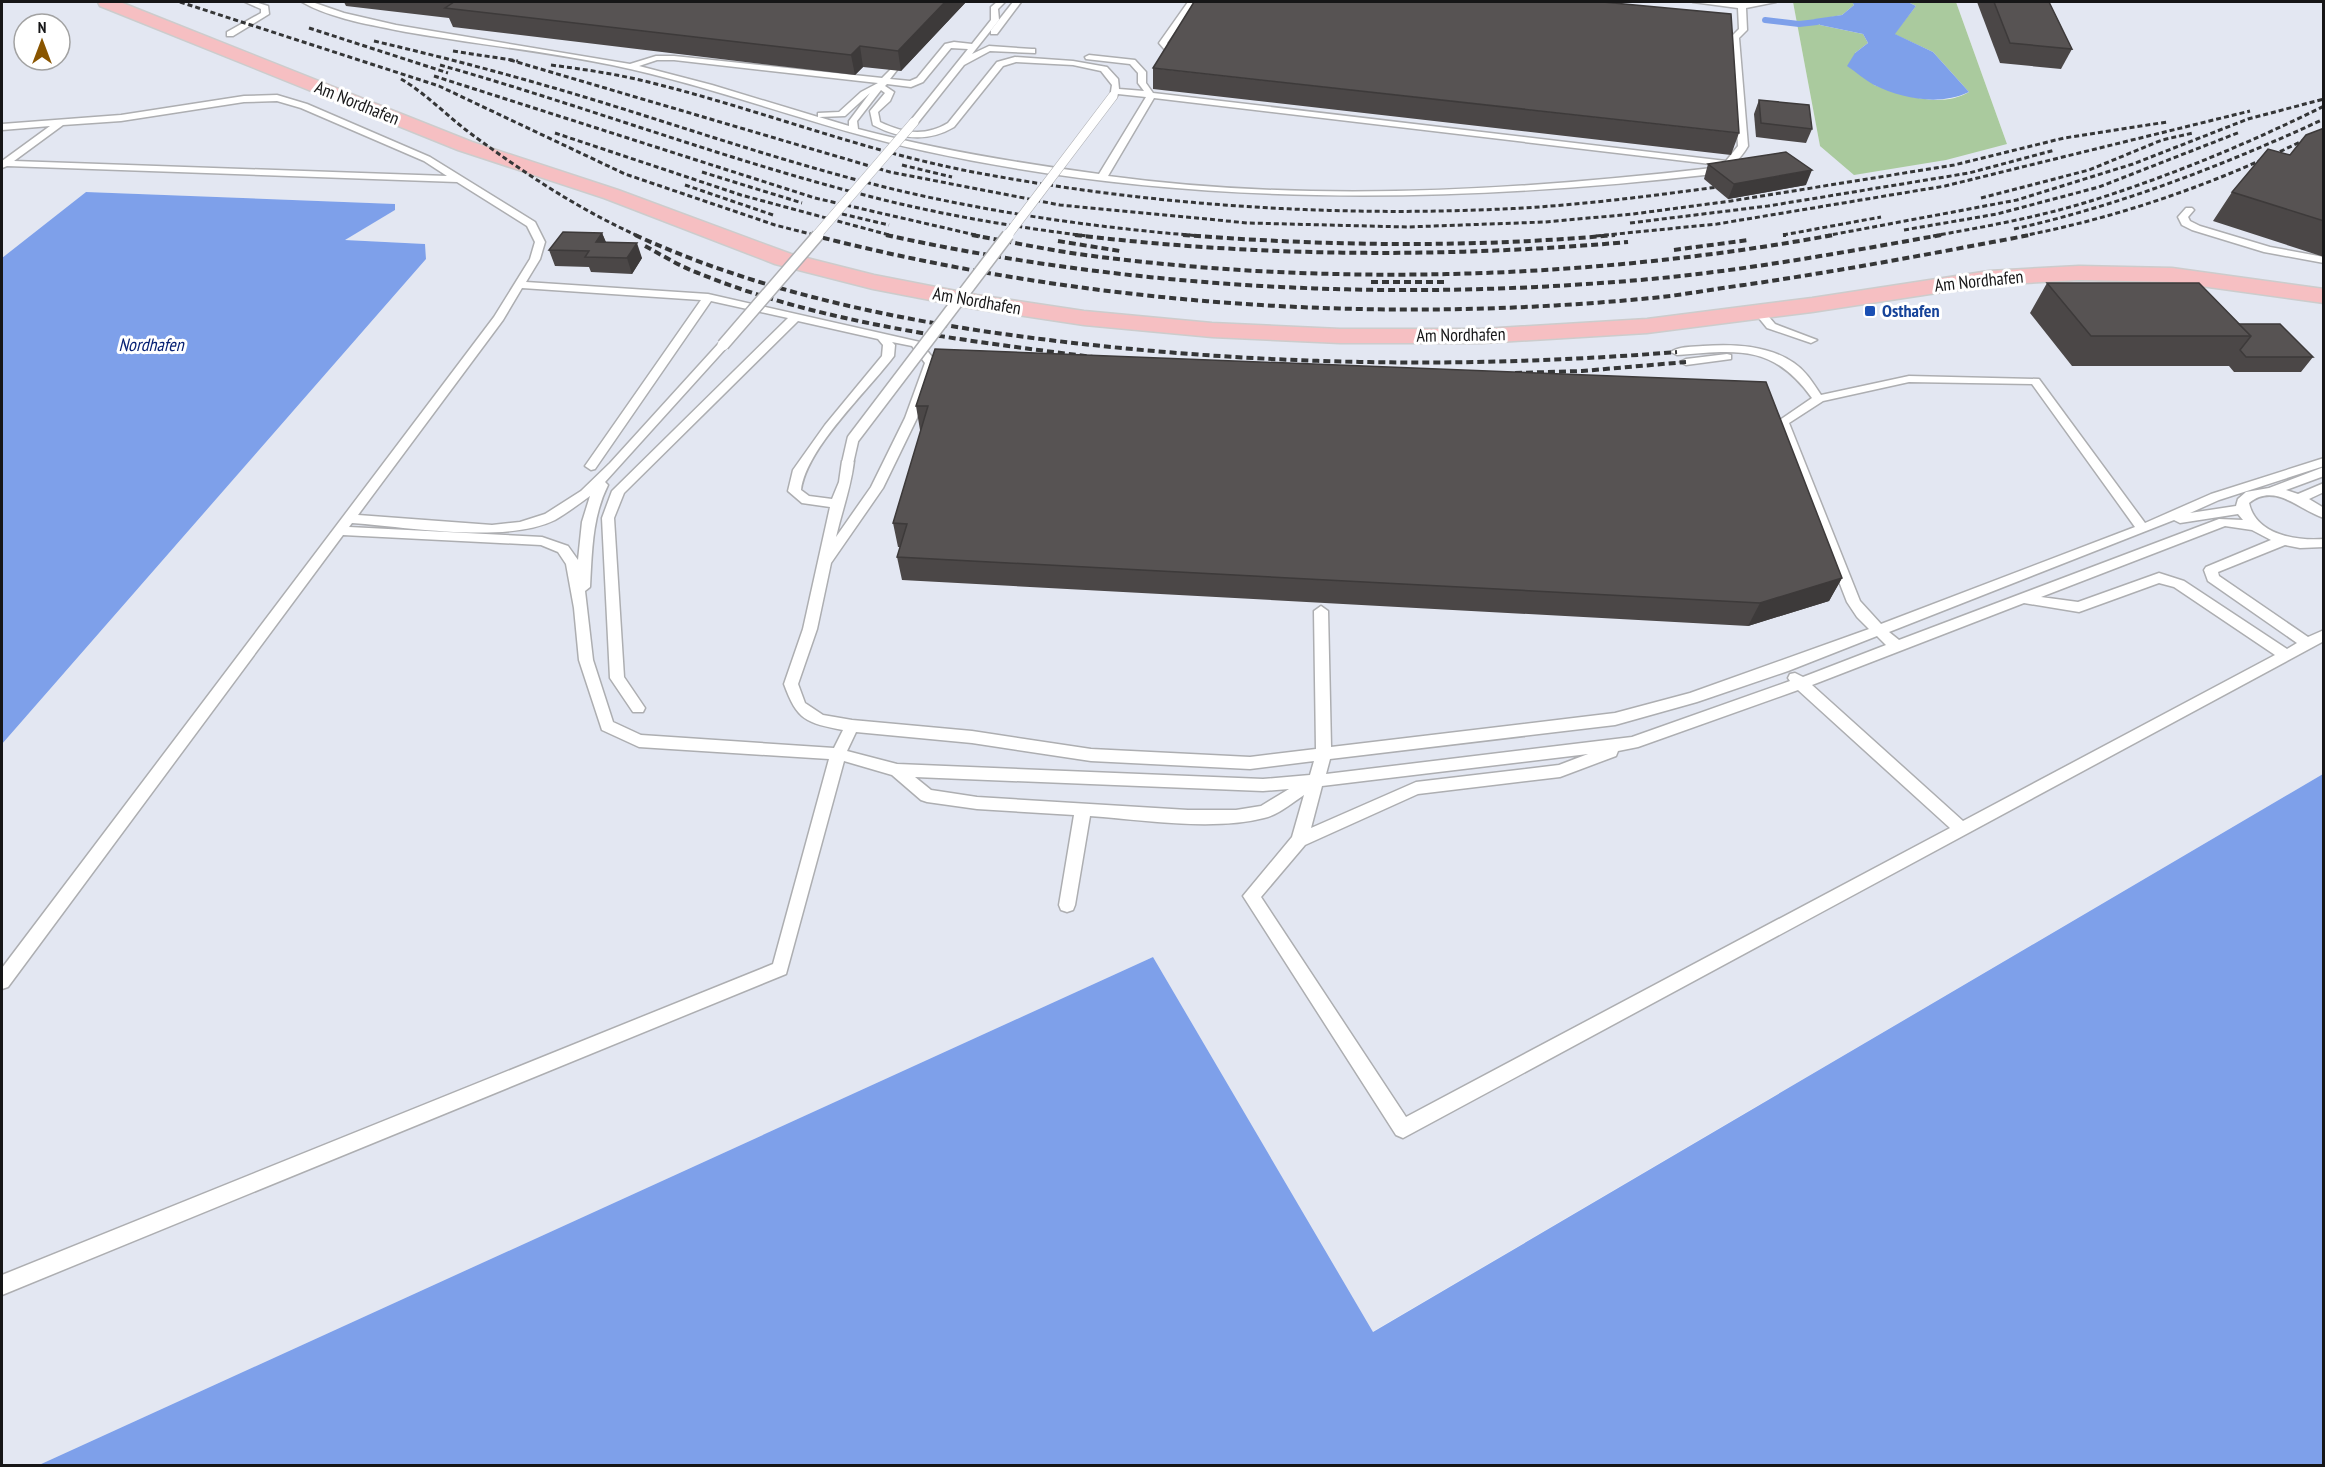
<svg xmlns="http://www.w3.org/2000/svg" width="2325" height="1467" font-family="'PT Sans Narrow',sans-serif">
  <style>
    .built { fill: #e3e7f2; fill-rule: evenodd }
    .green { fill: #aaca9e }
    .water { fill: #7ea0ea }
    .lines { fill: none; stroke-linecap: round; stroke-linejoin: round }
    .stream { stroke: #7ea0ea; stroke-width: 6 }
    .lane-casing { stroke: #adaeb1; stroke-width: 3 }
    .primary-casing { stroke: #ccc; stroke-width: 3 }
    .lane { fill: #fff; fill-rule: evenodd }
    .primary { fill: #f6bfc2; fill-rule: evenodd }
    .rail-far1 { stroke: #353637; stroke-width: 3; stroke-dasharray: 5 3; stroke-linecap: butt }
    .rail { stroke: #353637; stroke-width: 4; stroke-dasharray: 7 4; stroke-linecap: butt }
    .lane-bridge-far1-casing { stroke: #adaeb1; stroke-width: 10; stroke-linecap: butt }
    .lane-bridge-casing { stroke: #adaeb1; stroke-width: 14; stroke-linecap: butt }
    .lane-bridge-far1 { stroke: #fff; stroke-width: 9 }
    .lane-bridge { stroke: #fff; stroke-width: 11 }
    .wall { fill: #4b4747 }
    .shaded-wall { fill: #3d3a3a }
    .building { fill: #575353; stroke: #3d3a3a; stroke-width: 1.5 }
    .transit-dot { fill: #1a4fb4; stroke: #fff; stroke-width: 2 }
    .labels { text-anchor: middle; stroke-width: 6; stroke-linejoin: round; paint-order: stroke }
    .far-street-label { font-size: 18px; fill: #161617; stroke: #fff }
    .far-transit-label { font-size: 18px; font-weight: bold; fill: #164399; stroke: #fff; text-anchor: start }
    .far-water-label { font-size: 18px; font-style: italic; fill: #082275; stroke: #fff }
  </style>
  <rect width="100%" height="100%" fill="#f0f2f5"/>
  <!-- built -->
  <path class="built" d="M2,2H1793L1820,146L2007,144L1956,2H2323V774L1372,1332L1153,957L39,1465H2V744L426,259L425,244L344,240L395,210L394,204L86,192L2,258ZM24,24H60V60H24Z"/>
  <!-- green -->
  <path class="green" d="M1793,2H1852L1854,5L1842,15L1815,20L1820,25L1863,34L1868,43L1855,53L1874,85C1904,95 1939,109 1969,92L1933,52L1894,34L1916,6L1908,2H1956L2007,144L1946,160L1854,175L1820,146Z"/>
  <!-- water -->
  <g class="water">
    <path d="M1852,2H1908L1916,6L1895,34L1933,52L1969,92C1940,106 1903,99 1874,85C1865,80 1856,72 1847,66L1855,53L1868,43L1863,34L1820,25L1814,19L1842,15L1854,5Z"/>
    <polygon points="86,192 395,204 395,210 345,240 425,244 426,259 2,744 2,258"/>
    <polygon points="2323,774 2323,1465 39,1465 1153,957 1373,1332"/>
  </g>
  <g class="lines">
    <!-- stream -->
    <polyline class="stream" points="1765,20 1799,24 1817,22"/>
    <defs>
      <g id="lane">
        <polygon points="245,2 255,2 268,6 269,14 233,36 227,36 227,32 261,13 261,9"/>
        <path d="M302,2H312L344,13L396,25L630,64L656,56H674L882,78L893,67L897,70L890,79L910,81L917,78L945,44L954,42L972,44L991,20V7L997,2H1005L998,9L999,20L972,54L989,46L1032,49H1035V53L990,51L964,65L917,124H911V120L968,49L951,48L923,82L911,87L887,84L885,86L894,92L890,101L878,112L880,122C903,133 925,137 948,123L997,62L1015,57L1073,61L1107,67L1118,79L1119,89L1144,91L1138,83V73L1130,64L1086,59L1085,57L1089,55L1135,60L1146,72V83L1153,93L1726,161L1738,146L1731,37L1739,29L1738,8L1693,2H1776L1746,8L1747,30L1739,38L1748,146C1740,160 1730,169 1714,174C1451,204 1185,208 925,151C819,128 718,87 612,65C544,51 474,44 406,32C372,25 332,19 302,2ZM657,60H674L878,83L861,92L839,112L818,113V117L712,85L639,66ZM1016,62L1073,65L1101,71L1112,85L1110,98H1116L1118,94L1146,97L1099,174C1018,163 937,150 858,129L857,121L881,90L885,93L870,111L873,125C900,139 927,143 954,127L1003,66ZM870,93L849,121V126L819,117L845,116ZM1154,98L1719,165L1712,168C1512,191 1308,203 1108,176Z"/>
        <polygon points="1013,2 1021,2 997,34 991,34 991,30"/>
        <polygon points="1188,2 1196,2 1167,43 1172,48 1165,50 1159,43"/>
        <path d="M277,95L307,104L430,157L535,222L545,242L540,259L526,282L708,294L920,342L937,363L917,418L883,488L831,563L817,629L798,684L805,703L823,715L852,720L972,731L1091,749L1250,757L1316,749L1314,611L1321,606L1328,611L1331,747L1615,713L1690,693L1869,629L1857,617L1847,602L1777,422L1812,398C1773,344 1738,350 1677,355L1671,352C1679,346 1693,347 1703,346C1733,344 1768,345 1794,363C1806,371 1813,383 1821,395L1909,376L2039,379L2145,523L2211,494L2324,458V466L2219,500L2190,513L2236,506L2238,499L2246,492L2269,488L2324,467V476L2286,490L2298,494L2324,483V492L2309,499L2324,508V518C2299,510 2275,482 2249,503C2256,535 2296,541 2324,539V547L2300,548L2285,545L2218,572L2219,576L2308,637L2324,630V641L1403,1138L1396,1135L1243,896L1292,837L1304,795C1292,803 1278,815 1264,818C1214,831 1142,820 1090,816L1075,905L1073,910L1067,912L1061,910L1059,905L1074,815L977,809L927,802L921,800L892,775L844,761L786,974L2,1295V1275L773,964L829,759L639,747L602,730L579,660L574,608L566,564L558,552L541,545L343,535L8,987L2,989V968L494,317L530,259L535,242L527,226L457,182L7,166L2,168V161L50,126L2,130V124L121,115L244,96ZM277,101L301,108L424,161L447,176L14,161L63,125L121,121L244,102ZM522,288L701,300L585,466L591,470L595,469L711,301L788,318L612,491L602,518L610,678L633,712H643L645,708L624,677L614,518L624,493L798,321L878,339L883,345L882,356L825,425L793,470L788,491L802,503L830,507L803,629L784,684C797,720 806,723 843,730L834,748L641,735L613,722L593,660L585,591L590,587C592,552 592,517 608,485L605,482L727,347V343H719L610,463L581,491L545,514L520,522L492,525L358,515L503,320ZM892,342L912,346L925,363L905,418L871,487L836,537C842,511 851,487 854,461L848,457L842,461L839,482L832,499L809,496L801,490C807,447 867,392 894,356L895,345ZM1909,382L2032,384L2135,527L1881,624L1860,601L1789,423L1823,401ZM590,496L582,522L578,560L568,546L542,537L349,527L352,523C407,527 506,544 555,520C567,513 579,504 590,496ZM2238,514L2243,520L2219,519L1899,640L1889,632L2174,520L2180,523ZM2225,526L2252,530L2271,540L2206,567L2204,570L2208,581L2297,643L2287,649L2184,581L2159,573L2078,602L2041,597ZM2159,583L2174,587L2275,655L1963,821L1812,685L2024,603L2079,612ZM1877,636L1886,645L1803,677L1795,673L1790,674L1788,678L1790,681L1632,737L1326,774L1330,759L1615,725L1697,702L1788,671ZM1798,690L1950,828L1406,1117L1261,897L1305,845L1418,794L1560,777L1616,756L1618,751L1638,747ZM856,732L972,743L1091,761L1250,769L1314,761L1310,775L1263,779L897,764L847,751ZM1588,754L1559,765L1416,782L1311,828L1322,786ZM915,777L1263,791L1289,789L1261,806L1236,810H1188L977,797L931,790Z"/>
        <polygon points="2186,208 2192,208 2194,210 2188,217 2190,221 2200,226 2270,247 2324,257 2324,263 2264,252 2192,230 2182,225 2178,217"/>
        <polygon points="1759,309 1763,310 1775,324 1817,340 1811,343 1767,328 1754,312"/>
        <polygon points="1727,354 1731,355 1731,359 1686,365 1680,362 1686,359"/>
      </g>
      <polygon id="primary" points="98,2 120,2 472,142 618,190 791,254 874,275 977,295 1084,311 1212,323 1340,329 1482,329 1647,319 1812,298 1989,271 2079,266 2172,268 2324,289 2324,303 2172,282 2079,280 1989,285 1812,312 1647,333 1482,343 1340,343 1212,337 1084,325 977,309 873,289 775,264 604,198 458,150 100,6"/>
    </defs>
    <!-- lane casing -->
    <use href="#lane" class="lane-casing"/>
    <!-- primary casing -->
    <use href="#primary" class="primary-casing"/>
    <!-- lane -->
    <use href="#lane" class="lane"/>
    <!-- primary -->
    <use href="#primary" class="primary"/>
    <!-- rail-far1 -->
    <g class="rail-far1">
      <polyline points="180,2 439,86 625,174 775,225 818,236"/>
      <polyline points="309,28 448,73"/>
      <path d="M374,41C451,59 526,79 601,102C701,133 800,167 901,191C1000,214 1100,228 1201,236"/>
      <polyline points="453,51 518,61"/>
      <polyline points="510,60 890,172 1060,205 1248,223 1407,227 1545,222 1633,214 1731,201 1954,165 2064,138 2167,122"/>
      <path d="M440,65C585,106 726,160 872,197C943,215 1014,227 1087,236"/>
      <path d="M551,65C581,69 610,73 640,80C750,106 856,149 968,171C1150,206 1338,218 1523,208C1590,204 1658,195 1725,186"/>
      <polyline points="434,76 815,198 980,236"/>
      <path d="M401,79C425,93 444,113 466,130C521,171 576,208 638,236"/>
      <polyline points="555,133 741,195 893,236"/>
      <polyline points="902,165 952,177"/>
      <polyline points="702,172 802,203"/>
      <polyline points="685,185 773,215"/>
      <polyline points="1981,198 2089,170 2162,140 2193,133"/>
      <polyline points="842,214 889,225"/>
      <polyline points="1630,223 1768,206 1969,173 2055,150"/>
      <path d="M2014,229C2122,205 2224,165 2324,119"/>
      <polyline points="1904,230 1997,214 2099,187 2240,132"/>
      <polyline points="1783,235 1881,217"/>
      <polyline points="1596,236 1717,224 1945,186 2250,111"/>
      <polyline points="1825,236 2017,200 2133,164 2248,119 2324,99"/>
      <path d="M1933,236C1983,227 2034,218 2084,203C2163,179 2250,143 2324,106"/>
      <path d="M2022,236C2126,216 2229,179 2324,130"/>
    </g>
    <!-- rail -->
    <g class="rail">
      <path d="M635,235C775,299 930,327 1083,344C1281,366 1478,368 1677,352"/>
      <path d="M812,235C1084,305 1372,325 1652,298C1683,295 1713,289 1744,285C1840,271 1935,253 2030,235"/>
      <path d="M886,235C1137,290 1396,302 1651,279C1748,270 1845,252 1941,235"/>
      <path d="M972,235C1012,242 1052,251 1093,256C1334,287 1595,279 1833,235"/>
      <path d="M1075,235C1258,257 1444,258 1628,242"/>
      <path d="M1183,235C1326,246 1471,248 1615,235"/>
      <polyline points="1783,235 1786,235"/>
      <polyline points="1058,241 1120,251"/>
      <path d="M645,246C662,255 679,266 698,273C823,324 960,340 1093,357"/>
      <polyline points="1674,250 1748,240"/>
      <polyline points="1371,282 1446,282"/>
      <polyline points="1515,373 1582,371 1686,362"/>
    </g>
    <defs>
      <g id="lane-bridge-far1">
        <polyline points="816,236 914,122"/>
        <polyline points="1007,236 1113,96"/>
      </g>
      <g id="lane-bridge">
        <polyline points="723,345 818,235"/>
        <polyline points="848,461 853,439 1008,235"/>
      </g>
    </defs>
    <!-- lane-bridge-far1 casing -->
    <use href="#lane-bridge-far1" class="lane-bridge-far1-casing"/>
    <!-- lane-bridge casing -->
    <use href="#lane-bridge" class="lane-bridge-casing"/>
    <!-- lane-bridge-far1 -->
    <use href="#lane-bridge-far1" class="lane-bridge-far1"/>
    <!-- lane-bridge -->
    <use href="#lane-bridge" class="lane-bridge"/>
  </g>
  <!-- wall -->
  <g class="wall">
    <polygon points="344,2 966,2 901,71 863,67 855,75 453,27 449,18 346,6"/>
    <polygon points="1977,2 2049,2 2072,49 2061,69 2000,63"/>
    <polygon points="1153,68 1739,133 1731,155 1153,89"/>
    <polygon points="1759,100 1812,129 1806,143 1756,137 1754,114"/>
    <polygon points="2324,128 2324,257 2213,221 2232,192 2290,155"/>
    <polygon points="1708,164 1806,185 1728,199 1704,179"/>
    <polygon points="602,233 606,242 642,258 632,274 591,272 589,267 555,266 549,250"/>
    <polygon points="2047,283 2239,324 2313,357 2301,372 2234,372 2229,366 2072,366 2030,313"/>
    <polygon points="935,349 1842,578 1829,601 1748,626 902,580 897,557 900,547 898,547 893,523 921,430 920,430 916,406"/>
  </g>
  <!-- shaded-wall -->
  <g class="shaded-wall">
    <polygon points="945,2 966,2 901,71 898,51"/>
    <polygon points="860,46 863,67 855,75 851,55"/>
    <polygon points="1812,170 1806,185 1728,199 1734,184"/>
    <polygon points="602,233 608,248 596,242"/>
    <polygon points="637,243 642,258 632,274 627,258"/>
    <polygon points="1842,578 1829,601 1748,626 1760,603"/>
  </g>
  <!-- building -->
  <g class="building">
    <polygon points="454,2 945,2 898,51 860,46 851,55 445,8"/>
    <polygon points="1194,2 1603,2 1731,14 1739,133 1153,68"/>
    <polygon points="1994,2 2049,2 2072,49 2010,43"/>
    <polygon points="1759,100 1809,105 1812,129 1761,123"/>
    <polygon points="2324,128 2324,221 2232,192 2268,149 2290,155 2306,135"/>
    <polygon points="1786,152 1812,170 1734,184 1708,164"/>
    <polygon points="563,232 602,233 596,242 637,243 627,258 585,257 589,251 549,250"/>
    <polygon points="2047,283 2199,283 2251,336 2091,336"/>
    <polygon points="2239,324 2280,324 2313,357 2246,357 2240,350 2251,336"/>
    <polygon points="935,349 1766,382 1842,578 1760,603 897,557 907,524 893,523 928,406 916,406"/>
  </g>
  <!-- markers -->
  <rect class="transit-dot" x="1864" y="305" width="12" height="12" rx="3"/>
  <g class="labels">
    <!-- far-street labels -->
    <g class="far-street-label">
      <text transform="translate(357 103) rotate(22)" y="6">Am Nordhafen</text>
      <text transform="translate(1979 281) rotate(-6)" y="6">Am Nordhafen</text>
      <text transform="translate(977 301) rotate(10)" y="6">Am Nordhafen</text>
      <text transform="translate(1461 335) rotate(-1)" y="6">Am Nordhafen</text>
    </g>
    <!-- far-transit labels -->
    <g class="far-transit-label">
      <text x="1882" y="317">Osthafen</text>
    </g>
    <!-- far-water labels -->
    <g class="far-water-label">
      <text x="151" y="351">Nordhafen</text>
    </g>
  </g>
  <!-- border -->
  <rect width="2325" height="1467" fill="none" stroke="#161617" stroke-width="6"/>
  <!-- north arrow -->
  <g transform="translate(42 42)"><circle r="28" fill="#ffffff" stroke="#a2a2a2" stroke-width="1.5"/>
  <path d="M0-4.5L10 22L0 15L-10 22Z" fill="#895500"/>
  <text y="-9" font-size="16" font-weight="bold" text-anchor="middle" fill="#161617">N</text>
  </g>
</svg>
